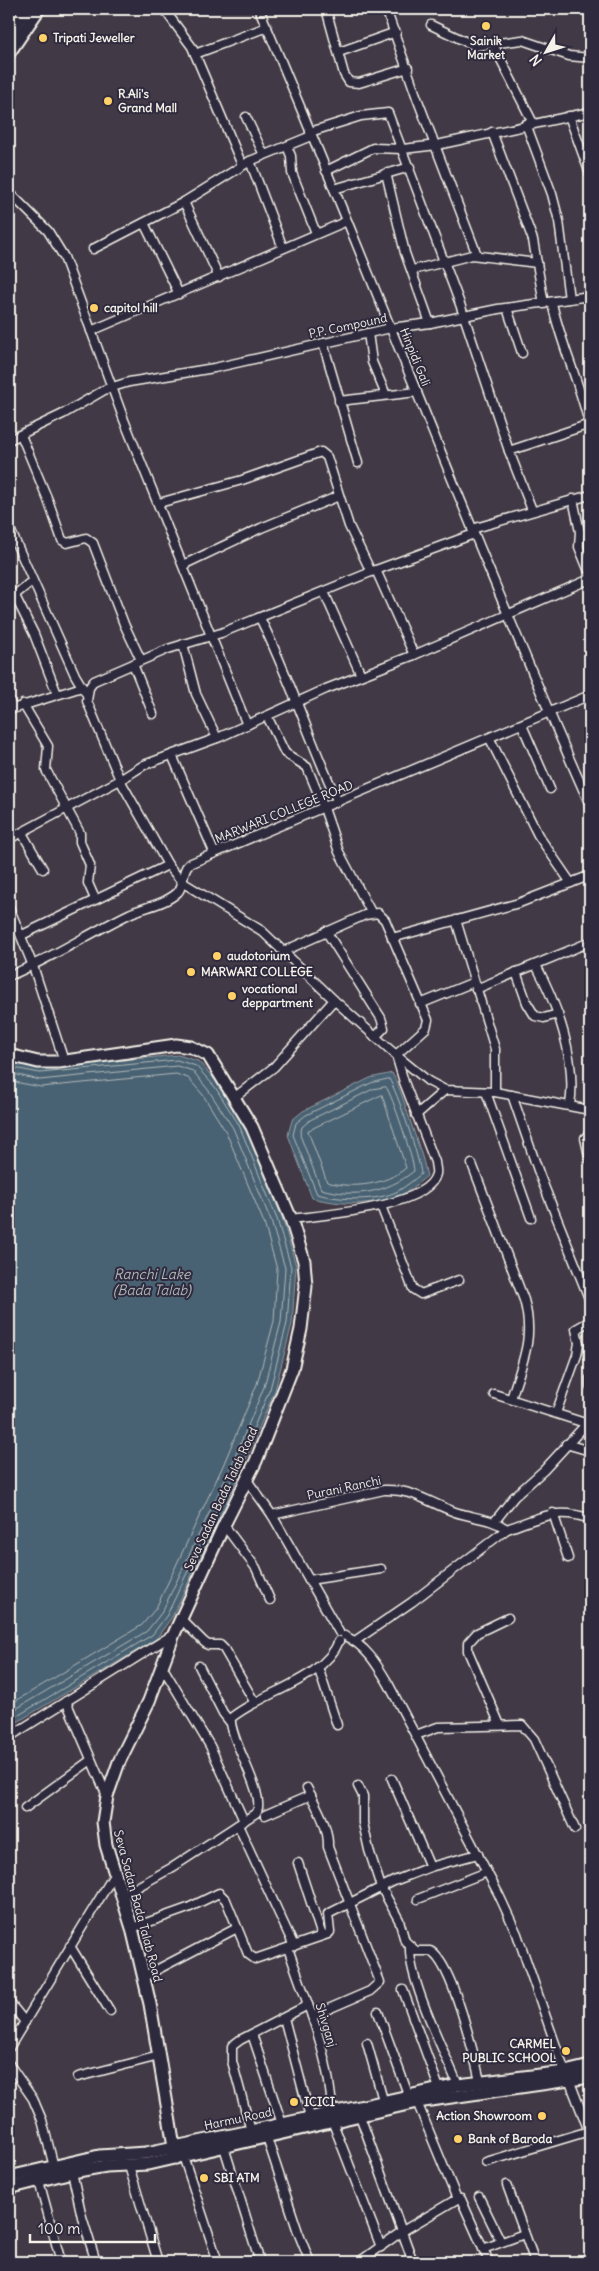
<svg xmlns="http://www.w3.org/2000/svg" width="599" height="2271" font-family="Delius,sans-serif">
  <style>
    .water { fill: #4a6273; stroke: #8e9ba2 }
    .lines { fill: none; stroke-linecap: round; stroke-linejoin: round }
    .shore { stroke: #b0b8b9; stroke-width: 1 }
    .street-casing { stroke: #f4f1e8; stroke-width: 11 }
    .secondary-casing { stroke: #f4f1e8; stroke-width: 15 }
    .street { stroke: #2f2a3d; stroke-width: 8 }
    .secondary { stroke: #2f2a3d; stroke-width: 11 }
    .poi-dot { fill: #ffd166; stroke: #2f2a3d; stroke-width: 2 }
    .labels { text-anchor: middle; stroke-width: 4; stroke-linejoin: round; paint-order: stroke }
    .poi-label { font-size: 12px; font-weight: bold; fill: #f4f1e8; stroke: #2f2a3d; text-anchor: start }
    .street-label { font-size: 12px; fill: #f4f1e8; stroke: #2f2a3d }
    .water-label { font-size: 14px; font-style: italic; fill: #b0b8b9; stroke: #2f2a3d }
  </style>
  <rect width="100%" height="100%" fill="#423946"/>
  <filter id="ink" filterUnits="userSpaceOnUse"><feTurbulence type="fractalNoise" baseFrequency=".02" numOctaves="2"/><feDisplacementMap in="SourceGraphic" scale="10" xChannelSelector="R" yChannelSelector="G"/><feConvolveMatrix kernelMatrix="1 2 1 2 8 2 1 2 1" color-interpolation-filters="sRGB"/></filter>
  <g filter="url(#ink)">
    <!-- water -->
    <g class="water">
      <polygon points="178,1055 198,1061 219,1084 243,1123 282,1217 296,1266 292,1324 275,1390 239,1476 172,1617 156,1639 9,1727 9,1062 39,1068"/>
      <path d="M392,1073C401,1089 404,1103 410,1120C416,1139 423,1156 427,1176C418,1183 408,1193 398,1196C369,1206 341,1205 312,1198L288,1135L292,1120L303,1111L370,1078Z"/>
    </g>
    <g class="lines">
      <!-- shore -->
      <g class="shore">
        <polyline points="9,1067 40,1073 177,1060 196,1066 215,1087 239,1125 277,1219 291,1267 287,1323 270,1389 234,1474 167,1615 152,1635 9,1721"/>
        <polyline points="9,1073 40,1080 177,1066 193,1071 209,1091 233,1128 271,1221 285,1268 281,1322 264,1387 229,1471 162,1612 147,1631 9,1713"/>
        <path d="M389,1079C397,1090 420,1160 421,1174C414,1180 406,1186 398,1191C377,1202 339,1200 317,1194L293,1135L296,1123L306,1115L371,1083Z"/>
        <polyline points="9,1081 41,1087 176,1074 188,1078 203,1095 226,1132 264,1223 277,1269 274,1321 257,1384 222,1468 156,1608 142,1625 9,1705"/>
        <path d="M386,1087C392,1094 414,1161 414,1171C387,1193 354,1198 321,1189L300,1135L302,1127L310,1120L373,1089Z"/>
        <path d="M382,1095L406,1168C385,1185 353,1189 327,1182L308,1131Z"/>
      </g>
      <defs>
        <g id="street">
          <polyline points="164,9 192,47 242,165"/>
          <path d="M259,9C372,273 473,543 590,805"/>
          <polyline points="326,9 344,74 349,82 359,83 408,68"/>
          <polyline points="386,9 417,98 477,255"/>
          <polyline points="431,25 475,46 522,40 569,56 590,58"/>
          <polyline points="493,44 533,123"/>
          <polyline points="339,52 396,32"/>
          <polyline points="195,54 267,27"/>
          <polyline points="569,116 590,174"/>
          <polyline points="246,117 264,155"/>
          <polyline points="526,124 552,194 559,221 569,299"/>
          <polyline points="310,132 361,116 388,113 460,304 509,451 532,510"/>
          <polyline points="492,132 533,240 544,304"/>
          <polyline points="287,146 291,156 292,173 316,233"/>
          <polyline points="250,161 283,248"/>
          <polyline points="326,171 373,148 403,149 437,145 590,112"/>
          <polyline points="386,173 405,253 430,323"/>
          <polyline points="334,189 410,167"/>
          <polyline points="9,192 48,231 64,257 124,420 247,725"/>
          <polyline points="184,202 219,277"/>
          <polyline points="144,223 179,294"/>
          <polyline points="93,249 184,202 250,161 311,136"/>
          <polyline points="413,270 472,255 537,263"/>
          <path d="M552,303C561,345 580,383 589,424"/>
          <polyline points="507,308 522,353"/>
          <polyline points="91,331 347,221"/>
          <polyline points="368,333 372,362 386,395"/>
          <polyline points="323,343 358,463"/>
          <polyline points="339,401 417,392"/>
          <polyline points="21,435 48,500 62,540 67,543 86,538 93,543 124,624 141,660"/>
          <polyline points="9,440 63,414 106,389 129,382 214,368 391,328 430,323 498,309 590,296"/>
          <polyline points="509,451 590,424"/>
          <polyline points="573,499 580,532 579,547 590,574"/>
          <polyline points="159,503 242,480 321,452 327,457 349,526 371,572"/>
          <polyline points="9,527 75,675 87,695"/>
          <polyline points="472,529 590,495"/>
          <polyline points="474,534 376,570 221,633 168,649 94,681 89,688 87,701 120,780 144,765 220,737 326,689 414,655 590,579"/>
          <polyline points="183,565 261,528 339,496"/>
          <polyline points="376,570 414,655"/>
          <polyline points="32,581 16,594 16,598 34,634 57,694"/>
          <polyline points="324,592 361,675"/>
          <path d="M260,618C290,678 310,742 338,802"/>
          <polyline points="183,644 196,694 217,738"/>
          <polyline points="133,664 153,714"/>
          <polyline points="9,699 12,708"/>
          <polyline points="23,704 48,746 46,770 80,833 80,842 90,865 88,883 95,899"/>
          <polyline points="9,710 82,687"/>
          <polyline points="267,716 285,753 307,767 324,808 339,852 371,912"/>
          <polyline points="522,725 550,789"/>
          <polyline points="490,739 538,835 571,883"/>
          <polyline points="172,755 214,852"/>
          <polyline points="22,833 43,869"/>
          <path d="M9,839L120,780L168,865L182,882L262,931L334,1000L396,1055L404,1082L435,1162C435,1165 437,1171 436,1174C428,1208 320,1215 291,1219"/>
          <polyline points="9,907 33,966 64,1061"/>
          <polyline points="456,920 495,1049 495,1092"/>
          <polyline points="326,931 381,1018 384,1028 375,1037"/>
          <polyline points="22,935 168,865"/>
          <polyline points="392,938 519,903 586,877"/>
          <polyline points="284,951 365,915 378,913 385,920 428,1020 426,1028 396,1055 428,1081 445,1090 495,1092 590,1110"/>
          <path d="M536,965C557,1004 577,1059 570,1105"/>
          <polyline points="516,972 527,1003 535,1016 544,1018 558,1014"/>
          <path d="M9,976C50,959 88,934 129,914C144,907 166,904 178,892C185,884 181,871 189,864L590,695"/>
          <polyline points="476,989 590,942"/>
          <polyline points="420,1004 474,982"/>
          <polyline points="486,1092 531,1218"/>
          <polyline points="512,1095 540,1176 590,1301"/>
          <polyline points="235,1097 274,1067 334,1000"/>
          <polyline points="416,1115 445,1090"/>
          <polyline points="590,1133 585,1138 590,1160"/>
          <path d="M472,1164L524,1300C535,1339 522,1362 511,1399"/>
          <polyline points="381,1206 413,1289 421,1294 459,1280"/>
          <polyline points="590,1379 590,1386"/>
          <polyline points="494,1394 585,1423"/>
          <polyline points="556,1413 577,1355 579,1343 576,1329 590,1321"/>
          <polyline points="566,1444 590,1451"/>
          <polyline points="247,1480 272,1515 339,1632"/>
          <polyline points="553,1513 568,1558"/>
          <path d="M272,1515L384,1490C414,1489 427,1502 455,1512C473,1518 491,1518 507,1529C538,1518 557,1507 590,1519"/>
          <polyline points="495,1521 514,1497 544,1470 590,1420"/>
          <polyline points="224,1525 256,1568 270,1600"/>
          <polyline points="309,1580 381,1569"/>
          <polyline points="181,1619 204,1642 208,1645 220,1645 224,1649 255,1703"/>
          <path d="M345,1636C366,1646 376,1663 388,1683L499,1895L517,1934L565,2072"/>
          <polyline points="355,1641 412,1602 507,1529"/>
          <polyline points="162,1666 210,1746 244,1821"/>
          <polyline points="199,1666 223,1713 230,1722"/>
          <polyline points="318,1667 337,1725"/>
          <polyline points="66,1701 107,1796"/>
          <polyline points="500,1725 468,1651 468,1643 477,1633 508,1618"/>
          <polyline points="416,1735 438,1727 522,1725 534,1739 575,1829"/>
          <polyline points="9,1737 174,1634"/>
          <polyline points="392,1779 430,1867"/>
          <path d="M358,1786L363,1796V1823L369,1850L381,1887L399,1920L405,1941L416,1951H430C452,1962 474,2055 480,2081"/>
          <path d="M307,1788C316,1806 329,1826 328,1847L380,1982L370,1991L312,2016"/>
          <polyline points="25,1808 91,1760"/>
          <polyline points="265,1815 311,1795"/>
          <polyline points="238,1825 294,1946"/>
          <polyline points="298,1863 322,1936"/>
          <path d="M123,1895L173,1867L256,1813C268,1796 228,1738 231,1718C262,1692 324,1680 339,1641"/>
          <polyline points="418,1899 487,1872"/>
          <polyline points="132,1928 188,1908 219,1893 226,1900 248,1954 255,1959 328,1934 330,1932 328,1914 394,1881 430,1867 478,1854"/>
          <polyline points="70,1946 110,2011"/>
          <path d="M288,1948C306,2001 330,2055 332,2112"/>
          <path d="M410,1948C409,1981 444,2051 458,2085"/>
          <polyline points="143,1977 237,1928"/>
          <polyline points="403,1990 439,2088"/>
          <polyline points="9,2002 25,2022"/>
          <polyline points="378,2012 408,2094"/>
          <polyline points="284,2018 310,2117"/>
          <polyline points="252,2034 282,2124"/>
          <polyline points="367,2043 383,2100"/>
          <polyline points="9,2048 115,1873"/>
          <polyline points="9,2064 33,2099 42,2120 54,2167"/>
          <polyline points="78,2077 159,2056"/>
          <polyline points="570,2082 590,2134"/>
          <polyline points="417,2102 457,2199"/>
          <polyline points="360,2116 413,2262"/>
          <polyline points="333,2123 381,2247"/>
          <polyline points="251,2131 232,2061 232,2046 240,2040 308,2005"/>
          <polyline points="267,2138 298,2232 310,2262"/>
          <polyline points="224,2147 260,2262"/>
          <polyline points="183,2156 218,2262"/>
          <polyline points="486,2162 589,2131"/>
          <polyline points="129,2166 158,2262"/>
          <polyline points="72,2172 82,2217 96,2262"/>
          <polyline points="39,2181 61,2262"/>
          <polyline points="507,2185 535,2262"/>
          <polyline points="479,2197 501,2242"/>
          <polyline points="483,2249 524,2234"/>
          <polyline points="359,2262 401,2232 457,2199 461,2199 489,2262"/>
        </g>
        <g id="secondary">
          <polyline points="9,35 26,9"/>
          <polyline points="9,53 39,9"/>
          <polyline points="9,1055 38,1062 59,1062 176,1045 191,1047 208,1055 252,1127 291,1219 304,1261 306,1286 301,1329 292,1369 256,1461 224,1525 174,1634 149,1701 119,1762 107,1796 103,1822 106,1845 132,1928 150,2004 176,2158"/>
          <polyline points="9,2177 99,2156 146,2153 251,2131 458,2085 565,2072 590,2066"/>
          <polyline points="9,2188 72,2172 106,2166 148,2164 417,2102 590,2077"/>
        </g>
      </defs>
      <!-- street casing -->
      <use href="#street" class="street-casing"/>
      <!-- secondary casing -->
      <use href="#secondary" class="secondary-casing"/>
      <!-- street -->
      <use href="#street" class="street"/>
      <!-- secondary -->
      <use href="#secondary" class="secondary"/>
    </g>
  </g>
  <!-- markers -->
  <g class="poi-dot">
    <circle cx="486" cy="26" r="5"/>
    <circle cx="43" cy="38" r="5"/>
    <circle cx="108" cy="101" r="5"/>
    <circle cx="94" cy="308" r="5"/>
    <circle cx="217" cy="956" r="5"/>
    <circle cx="191" cy="972" r="5"/>
    <circle cx="232" cy="996" r="5"/>
    <circle cx="566" cy="2051" r="5"/>
    <circle cx="294" cy="2102" r="5"/>
    <circle cx="542" cy="2116" r="5"/>
    <circle cx="458" cy="2139" r="5"/>
    <circle cx="204" cy="2178" r="5"/>
  </g>
  <g class="labels">
    <!-- poi labels -->
    <g class="poi-label">
      <text x="53" y="42">Tripati Jeweller</text>
      <text x="486" y="45" text-anchor="middle">Sainik<tspan x="486" dy="14">Market</tspan></text>
      <text x="118" y="98">R.Ali's<tspan x="118" dy="14">Grand Mall</tspan></text>
      <text x="104" y="312">capitol hill</text>
      <text x="227" y="960">audotorium</text>
      <text x="201" y="976">MARWARI COLLEGE</text>
      <text x="242" y="993">vocational<tspan x="242" dy="14">deppartment</tspan></text>
      <text x="556" y="2048" text-anchor="end">CARMEL<tspan x="556" dy="14">PUBLIC SCHOOL</tspan></text>
      <text x="304" y="2106">ICICI</text>
      <text x="532" y="2120" text-anchor="end">Action Showroom</text>
      <text x="468" y="2143">Bank of Baroda</text>
      <text x="214" y="2182">SBI ATM</text>
    </g>
    <!-- street labels -->
    <g class="street-label">
      <text transform="translate(348 326) rotate(-12)" y="4">P.P. Compound</text>
      <text transform="translate(415 357) rotate(68)" y="4">Hinpidi Gali</text>
      <text transform="translate(284 812) rotate(-22)" y="4">MARWARI COLLEGE ROAD</text>
      <text transform="translate(344 1488) rotate(-12)" y="4">Purani Ranchi</text>
      <text transform="translate(221 1499) rotate(-65)" y="4">Seva Sadan Bada Talab Road</text>
      <text transform="translate(138 1906) rotate(75)" y="4">Seva Sadan Bada Talab Road</text>
      <text transform="translate(326 2025) rotate(73)" y="4">Shivganj</text>
      <text transform="translate(238 2119) rotate(-12)" y="4">Harmu Road</text>
    </g>
    <!-- water labels -->
    <g class="water-label">
      <text x="152" y="1279">Ranchi Lake<tspan x="152" dy="16">(Bada Talab)</tspan></text>
    </g>
  </g>
  <!-- margin -->
  <rect width="599" height="2271" fill="none" stroke="#2f2a3d" stroke-width="30"/>
  <rect x="15" y="15" width="569" height="2241" fill="none" stroke="#f4f1e8" stroke-width="2" filter="url(#ink)"/>
  <!-- north arrow -->
  <g transform="translate(546 52) rotate(231)" stroke="#2f2a3d" stroke-width="4" paint-order="stroke">
  <path d="M0-4L9 19L0 12L-9 19Z" fill="#f4f1e8"/>
  <text y="-8" font-size="14" font-weight="bold" text-anchor="middle" fill="#f4f1e8">N</text>
  </g>
  <!-- scale -->
  <path d="M30 2234v8h125v-8" fill="none" stroke="#f4f1e8" stroke-width="2.5"/>
  <text x="38" y="2234" font-size="15" fill="#f4f1e8" stroke="#2f2a3d" stroke-width="4" paint-order="stroke">100 m</text>
</svg>
